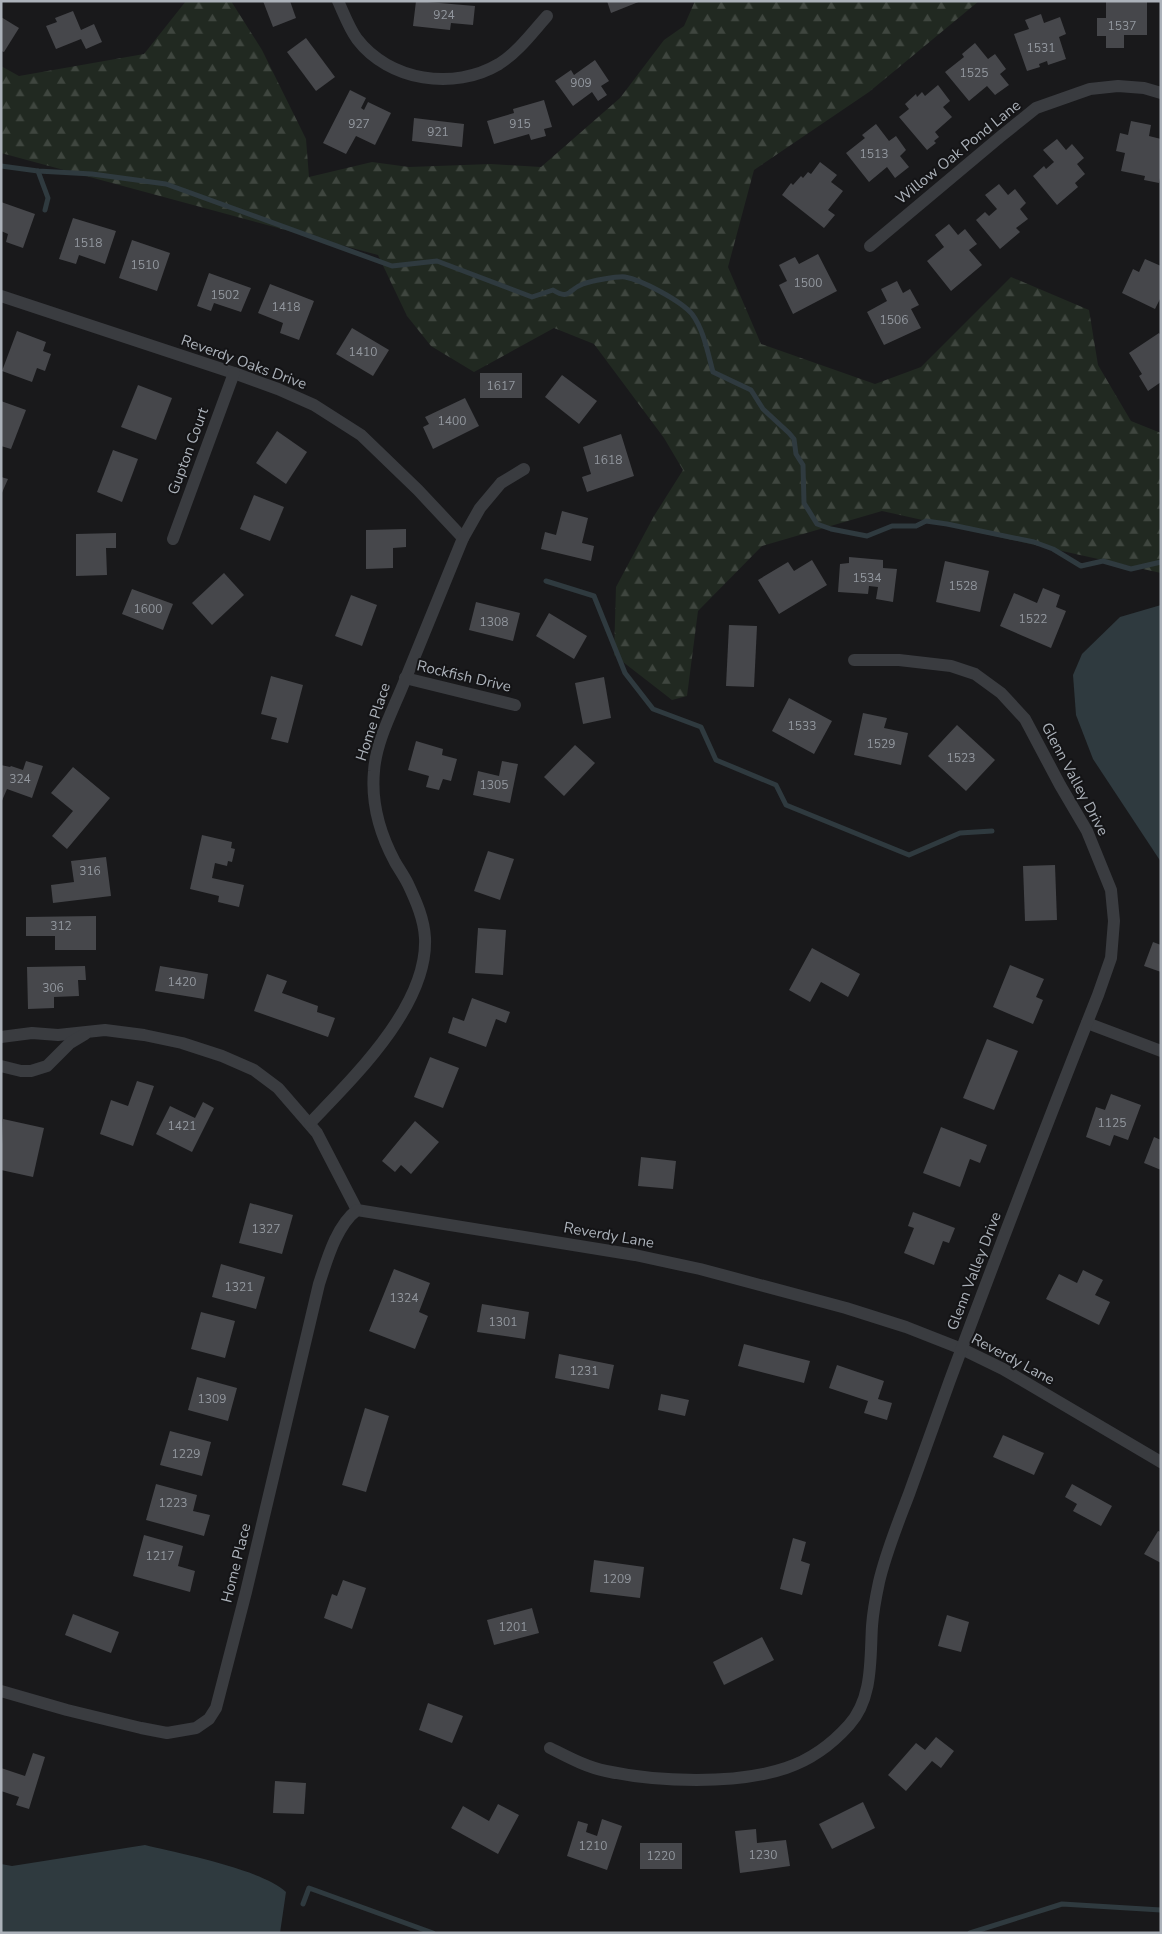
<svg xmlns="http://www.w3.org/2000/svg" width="1162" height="1934" font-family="'Nunito Sans',sans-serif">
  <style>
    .forest { fill: url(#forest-firs) }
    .water { fill: #2f3a3f }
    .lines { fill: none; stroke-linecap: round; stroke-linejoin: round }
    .stream { stroke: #2f3a3f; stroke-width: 5 }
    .building { fill: #46474b }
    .minor { stroke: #3a3c40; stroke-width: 12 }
    .labels { text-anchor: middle; stroke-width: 4; stroke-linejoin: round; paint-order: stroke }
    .number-label { font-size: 12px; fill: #92979e }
    .street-label { font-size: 15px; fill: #acb2ba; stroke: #141416 }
  </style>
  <defs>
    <pattern id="forest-firs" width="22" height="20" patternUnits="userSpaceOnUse" patternTransform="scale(1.25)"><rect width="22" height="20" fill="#212921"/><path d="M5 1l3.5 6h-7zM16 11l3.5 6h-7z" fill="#3f463f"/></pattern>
  </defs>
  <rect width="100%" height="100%" fill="#19191b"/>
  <!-- forest -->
  <polygon class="forest" points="186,1 231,1 262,50 306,139 309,177 372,162 409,167 491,164 541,167 620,98 664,40 684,26 695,1 979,1 869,92 754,170 728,267 761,344 875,384 921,367 1011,277 1089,310 1098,365 1131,421 1161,433 1161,573 882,511 762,546 698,611 687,696 672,700 614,655 616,587 654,516 683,470 664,438 594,344 554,328 474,372 431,346 407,316 378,255 1,153 1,66 19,76 144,54"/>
  <!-- water -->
  <g class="water">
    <polygon points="1161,605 1161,862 1093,759 1076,715 1073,675 1082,654 1120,617"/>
    <path d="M145,1845C178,1853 264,1870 286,1892L280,1933H1V1864L12,1866Z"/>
  </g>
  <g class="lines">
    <!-- stream -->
    <g class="stream">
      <path d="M1,166L38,171L92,174L166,184L392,266L437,261L532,297L553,290C570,301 568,289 583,284C590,281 618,276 625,277C642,280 681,301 692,314C704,330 708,354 713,372L751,390L763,409L789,433L794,439L796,454L803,465L804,503L817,524L831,529L867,536L892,526H916L926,521L947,524L1034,542L1053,549L1081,566L1103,561L1131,569L1161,562"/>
      <polyline points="38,171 48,198 45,210"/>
      <polyline points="546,581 594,596 625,673 653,709 701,727 716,760 776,785 786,805 909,855 960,833 992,831"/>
      <polyline points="303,1904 309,1888 433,1933"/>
      <polyline points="970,1933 1062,1904 1161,1910"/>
    </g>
  </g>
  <!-- building -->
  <g class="building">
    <polygon points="263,1 290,1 296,18 273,27"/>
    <polygon points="416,1 475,6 473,25 451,23 450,30 413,26"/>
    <polygon points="607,1 641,1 611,13"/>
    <polygon points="1106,1 1147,1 1147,35 1124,35 1124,48 1106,48 1106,36 1097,36 1097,18 1106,18"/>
    <polygon points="73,11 81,30 94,24 102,42 86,49 81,39 56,49 46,26 57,22 55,18"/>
    <polygon points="1041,14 1044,23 1060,17 1066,34 1059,37 1066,59 1048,65 1047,61 1039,64 1040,67 1027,71 1014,34 1029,29 1025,20"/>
    <polygon points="1,17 19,28 4,52 1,51"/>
    <polygon points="306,38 335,77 316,91 287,52"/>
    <polygon points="975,43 988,59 995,54 1006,69 1000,74 1009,85 995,95 987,86 969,101 945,72 964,57 962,54"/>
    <polygon points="595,60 609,81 601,86 607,95 598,101 592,92 573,106 555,81 571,70 574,75"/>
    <polygon points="938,85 950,101 943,107 952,117 935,132 939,137 934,141 936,143 927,150 899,117 909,109 905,104 916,94 917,97 922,92 925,96"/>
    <polygon points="350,90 366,98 361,108 364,110 368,102 391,113 375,145 356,136 346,154 323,143"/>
    <polygon points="544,100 552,127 544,129 546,136 531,140 529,134 494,144 487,121 514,113 513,109"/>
    <polygon points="414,118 464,124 462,147 412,141"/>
    <polygon points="1131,121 1151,125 1149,136 1161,139 1161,173 1159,183 1144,180 1145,176 1121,171 1125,153 1116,151 1120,133 1128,135"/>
    <polygon points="876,124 889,141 896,136 906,150 900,156 909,167 895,178 887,167 869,182 846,153 865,138 862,135"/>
    <polygon points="1057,139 1066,150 1072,144 1084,158 1077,164 1085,174 1075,183 1078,187 1057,205 1033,176 1044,166 1046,169 1054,162 1043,150"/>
    <polygon points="820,162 837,175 831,182 843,191 828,210 835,215 824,228 782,195 791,183 793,185 801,176 803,178 808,172 811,174"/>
    <polygon points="999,184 1008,195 1015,189 1026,203 1020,209 1028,219 1016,228 1020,232 1000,249 976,220 985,212 989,216 997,209 985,195"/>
    <polygon points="1,202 35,214 23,248 6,242 8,234 1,231"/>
    <polygon points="73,218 116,231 105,264 79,255 76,264 59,259"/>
    <polygon points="949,224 958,235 965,229 977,244 969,250 982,265 951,291 927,261 944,247 935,235"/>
    <polygon points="132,240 170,253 157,291 119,278"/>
    <polygon points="818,254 837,291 793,314 779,285 787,281 779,265 795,257 799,264"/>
    <polygon points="1145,259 1161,266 1161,297 1155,309 1122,293 1133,269 1139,272"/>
    <polygon points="209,273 251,288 241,312 214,303 211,311 197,306"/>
    <polygon points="897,281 903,293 910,289 919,305 911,309 921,328 884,345 867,312 887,301 881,289"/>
    <polygon points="270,284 314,301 299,340 280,333 283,323 258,313"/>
    <polygon points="352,328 389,350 373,376 336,354"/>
    <polygon points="17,331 46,342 43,351 51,354 45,371 37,368 32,382 2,371"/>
    <polygon points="1159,333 1161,336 1161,382 1148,391 1139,376 1142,374 1129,353"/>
    <rect x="480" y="373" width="42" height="25"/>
    <polygon points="562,375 597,401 579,424 545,397"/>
    <polygon points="138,385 172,398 156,440 121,427"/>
    <polygon points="465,398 479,426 433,449 423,427 429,424 425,417"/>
    <polygon points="1,401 26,410 11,449 1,446"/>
    <polygon points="277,431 307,452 286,484 256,463"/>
    <polygon points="621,434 634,476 587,492 582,477 591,474 583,447"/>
    <polygon points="113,450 138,459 122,502 97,492"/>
    <polygon points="1,477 8,479 1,495"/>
    <polygon points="254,495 284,507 270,541 240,529"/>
    <polygon points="562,511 588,518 582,543 594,546 591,561 541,549 545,532 556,535"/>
    <polygon points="406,529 406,547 393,548 393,568 366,569 366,530"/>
    <polygon points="116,533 116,548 106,548 107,575 76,576 76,534"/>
    <polygon points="849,557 883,560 883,568 897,569 893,602 876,599 878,587 869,586 868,594 838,592 840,564 849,563"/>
    <polygon points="812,560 827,585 779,614 758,580 788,562 794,571"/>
    <polygon points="945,561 989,571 980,612 936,602"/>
    <polygon points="224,573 244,595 212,625 192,603"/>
    <polygon points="1043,588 1060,595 1056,607 1066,611 1051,648 1000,626 1014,593 1037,603"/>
    <polygon points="132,589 173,604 163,630 122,614"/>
    <polygon points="351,595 377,605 362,646 335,636"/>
    <polygon points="476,602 520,613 513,641 469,630"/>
    <polygon points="549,613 587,636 574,659 536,636"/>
    <polygon points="729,625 757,626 754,687 726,686"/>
    <polygon points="271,676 303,685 288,743 271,739 277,718 261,714"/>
    <polygon points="604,677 611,718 583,724 575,683"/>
    <polygon points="789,698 832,721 814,754 772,731"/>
    <polygon points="863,713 887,718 884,728 908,733 901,765 854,755"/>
    <polygon points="957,725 995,760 966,791 928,756"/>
    <polygon points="416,741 443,749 442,755 457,759 451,781 443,779 439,790 426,787 429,776 408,770"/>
    <polygon points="575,745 595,763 564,796 544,777"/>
    <polygon points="26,761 43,766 32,798 7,789 1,803 1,765 10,767 11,766 23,770"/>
    <polygon points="502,761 518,764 510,803 473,795 478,771 499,776"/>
    <polygon points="73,767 110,798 67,849 52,836 73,811 51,793"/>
    <polygon points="202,835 232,842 231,848 235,849 232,862 228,861 227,866 215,863 212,878 244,885 239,907 218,902 219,896 190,889"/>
    <polygon points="488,851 514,859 500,900 474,891"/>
    <polygon points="106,857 111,896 53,903 51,885 74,882 71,861"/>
    <polygon points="1055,865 1057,920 1025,921 1023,866"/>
    <polygon points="96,916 96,950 55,950 55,936 26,936 26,917"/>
    <polygon points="478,928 506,930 503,975 475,973"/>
    <polygon points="1153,942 1161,945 1161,972 1144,966"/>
    <polygon points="812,948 860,974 848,997 821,982 810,1002 789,990"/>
    <polygon points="1010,965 1044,979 1036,997 1043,1000 1033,1024 993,1007"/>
    <polygon points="85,966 86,980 78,980 79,996 54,997 54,1008 28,1009 27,967"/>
    <polygon points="160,966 208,974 204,999 155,991"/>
    <polygon points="267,974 287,981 282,993 318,1006 317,1012 335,1018 328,1037 254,1011"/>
    <polygon points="472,998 510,1012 506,1023 496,1019 486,1047 448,1033 453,1017 464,1021"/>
    <polygon points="987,1039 1018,1051 994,1110 963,1098"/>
    <polygon points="430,1057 459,1068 443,1108 414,1097"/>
    <polygon points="137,1081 154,1086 133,1146 100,1134 111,1100 128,1106"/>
    <polygon points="1111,1094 1141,1105 1128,1140 1114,1135 1110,1146 1086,1137 1096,1107 1105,1110"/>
    <polygon points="203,1102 214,1108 192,1152 156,1134 170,1106 195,1118"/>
    <polygon points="3,1119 44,1128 33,1177 1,1170"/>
    <polygon points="415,1121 439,1142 411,1174 401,1165 395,1172 382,1161"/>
    <polygon points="941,1127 987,1145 980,1163 970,1159 960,1187 923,1173"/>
    <polygon points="1154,1137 1161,1140 1161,1170 1144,1163"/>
    <polygon points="641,1157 676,1161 673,1189 638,1186"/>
    <polygon points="250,1203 293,1215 282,1254 239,1243"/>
    <polygon points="913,1212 955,1228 949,1243 943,1241 934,1265 904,1253 914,1228 908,1226"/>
    <polygon points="221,1264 265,1277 256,1309 212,1297"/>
    <polygon points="394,1269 430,1283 419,1312 428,1316 415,1349 369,1331"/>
    <polygon points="1083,1270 1103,1280 1095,1295 1110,1302 1099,1325 1046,1299 1059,1274 1077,1283"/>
    <polygon points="482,1304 529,1312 525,1339 477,1332"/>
    <polygon points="201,1312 235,1321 225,1358 191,1349"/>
    <polygon points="744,1344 810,1361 804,1383 738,1366"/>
    <polygon points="559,1354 614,1365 609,1389 555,1378"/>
    <polygon points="837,1365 884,1381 878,1399 892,1403 887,1420 864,1413 868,1401 829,1388"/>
    <polygon points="197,1377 237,1388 228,1421 188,1410"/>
    <polygon points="661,1394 689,1400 685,1416 658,1410"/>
    <polygon points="365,1408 389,1416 366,1492 342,1485"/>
    <polygon points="170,1431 211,1442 202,1476 160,1465"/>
    <polygon points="1003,1435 1044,1453 1034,1475 993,1457"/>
    <polygon points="156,1484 197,1495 193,1511 210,1515 204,1536 146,1520"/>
    <polygon points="1072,1484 1112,1506 1101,1526 1073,1511 1077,1504 1065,1497"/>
    <polygon points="1158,1531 1161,1532 1161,1563 1144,1554"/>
    <polygon points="144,1535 183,1546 178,1566 195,1571 190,1592 133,1576"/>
    <polygon points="793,1538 806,1542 801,1561 810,1564 802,1595 780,1589"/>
    <polygon points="594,1560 644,1567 640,1598 590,1592"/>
    <polygon points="343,1580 366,1588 352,1629 324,1618 332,1594 337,1596"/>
    <polygon points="532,1608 539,1633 494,1645 487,1620"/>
    <polygon points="73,1614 119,1632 111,1653 65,1635"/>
    <polygon points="947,1615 969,1622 961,1652 938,1646"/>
    <polygon points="762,1637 774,1660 724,1685 713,1662"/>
    <polygon points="428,1703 463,1716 452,1743 419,1730"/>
    <polygon points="936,1737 954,1751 941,1768 932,1761 906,1791 888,1775 916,1743 925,1750"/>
    <polygon points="33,1753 45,1757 29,1809 16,1805 19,1797 1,1791 1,1768 25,1776"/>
    <polygon points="275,1781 306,1783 304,1814 273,1813"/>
    <polygon points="863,1802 875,1828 832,1849 819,1824"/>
    <polygon points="498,1804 519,1815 498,1854 451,1828 463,1806 489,1821"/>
    <polygon points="602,1819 622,1826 607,1870 567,1856 578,1821 588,1824 586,1832 597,1836"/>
    <polygon points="756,1829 757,1843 786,1840 790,1866 740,1873 735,1831"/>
    <rect x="640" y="1843" width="42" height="26"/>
  </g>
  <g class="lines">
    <!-- minor -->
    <g class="minor">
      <path d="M338,1C344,14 349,28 357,39C389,81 454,91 499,64C518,52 532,33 547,16"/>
      <polyline points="870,246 1000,137 1036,108 1090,89 1118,86 1144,88 1161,93"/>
      <polyline points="1,296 234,373 278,389 314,405 361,435 418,490 463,538"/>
      <polyline points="173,539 234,373"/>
      <polyline points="405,678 515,705"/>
      <polyline points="1087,1023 1161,1051"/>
      <polyline points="1,1037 32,1033 58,1035 105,1030 144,1035 182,1043 222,1056 254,1070 278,1088 317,1133 357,1210 635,1255 700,1269 846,1308 906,1327 962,1349 1003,1369 1161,1462"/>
      <polyline points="1,1066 21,1071 31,1071 47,1066 70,1043 85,1034"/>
      <path d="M310,1123C353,1078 428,1006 425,938C424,919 416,901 408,884C404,876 399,869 395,862C380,834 371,803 374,771C376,742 392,712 403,685C423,636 443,587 463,538L480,508L501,483L524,469"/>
      <path d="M1,1691L67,1710L141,1728L167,1733L196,1728L209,1719L216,1708L246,1592L319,1284C327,1260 336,1226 357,1210"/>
      <path d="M550,1748C568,1757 586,1767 606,1771C657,1782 736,1785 786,1768C810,1760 832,1744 849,1725C873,1698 870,1660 872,1626C873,1612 876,1596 879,1582C886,1552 898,1523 909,1494C923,1456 936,1418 950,1380C998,1251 1047,1123 1098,995L1111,958L1114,921L1111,890L1087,831L1060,785L1025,719L1001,693L975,674L951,666L899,660H854"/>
    </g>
  </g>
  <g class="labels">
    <!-- number labels -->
    <g class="number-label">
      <text x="444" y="19">924</text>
      <text x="1122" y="30">1537</text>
      <text x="1041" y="52">1531</text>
      <text x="974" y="77">1525</text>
      <text x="581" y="87">909</text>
      <text x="359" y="128">927</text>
      <text x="520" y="128">915</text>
      <text x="438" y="136">921</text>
      <text x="874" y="158">1513</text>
      <text x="88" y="247">1518</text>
      <text x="145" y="269">1510</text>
      <text x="808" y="287">1500</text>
      <text x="225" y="299">1502</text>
      <text x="286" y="311">1418</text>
      <text x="894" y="324">1506</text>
      <text x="363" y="356">1410</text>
      <text x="501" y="390">1617</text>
      <text x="452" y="425">1400</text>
      <text x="608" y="464">1618</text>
      <text x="867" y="582">1534</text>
      <text x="963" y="590">1528</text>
      <text x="148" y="613">1600</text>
      <text x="1033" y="623">1522</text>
      <text x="494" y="626">1308</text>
      <text x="802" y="730">1533</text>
      <text x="881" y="748">1529</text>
      <text x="961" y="762">1523</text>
      <text x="20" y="783">324</text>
      <text x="494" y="789">1305</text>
      <text x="90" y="875">316</text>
      <text x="61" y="930">312</text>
      <text x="182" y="986">1420</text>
      <text x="53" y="992">306</text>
      <text x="1112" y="1127">1125</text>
      <text x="182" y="1130">1421</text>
      <text x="266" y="1233">1327</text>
      <text x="239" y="1291">1321</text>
      <text x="404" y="1302">1324</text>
      <text x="503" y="1326">1301</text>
      <text x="584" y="1375">1231</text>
      <text x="212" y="1403">1309</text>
      <text x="186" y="1458">1229</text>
      <text x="173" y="1507">1223</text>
      <text x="160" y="1560">1217</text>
      <text x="617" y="1583">1209</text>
      <text x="513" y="1631">1201</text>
      <text x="593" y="1850">1210</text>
      <text x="763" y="1859">1230</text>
      <text x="661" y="1860">1220</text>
    </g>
    <!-- street labels -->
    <g class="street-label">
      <text transform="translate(958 152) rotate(-39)" y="5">Willow Oak Pond Lane</text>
      <text transform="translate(244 362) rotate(20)" y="5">Reverdy Oaks Drive</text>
      <text transform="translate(188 451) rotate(-70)" y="5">Gupton Court</text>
      <text transform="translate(464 676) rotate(13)" y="5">Rockfish Drive</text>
      <text transform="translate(373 722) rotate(-72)" y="5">Home Place</text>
      <text transform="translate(1075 779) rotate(62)" y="5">Glenn Valley Drive</text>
      <text transform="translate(609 1235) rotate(10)" y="5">Reverdy Lane</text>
      <text transform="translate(974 1271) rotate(-69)" y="5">Glenn Valley Drive</text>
      <text transform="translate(1013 1359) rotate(28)" y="5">Reverdy Lane</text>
      <text transform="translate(236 1563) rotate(-76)" y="5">Home Place</text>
    </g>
  </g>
  <!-- border -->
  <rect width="1162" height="1934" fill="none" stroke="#acb2ba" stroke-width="5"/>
</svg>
